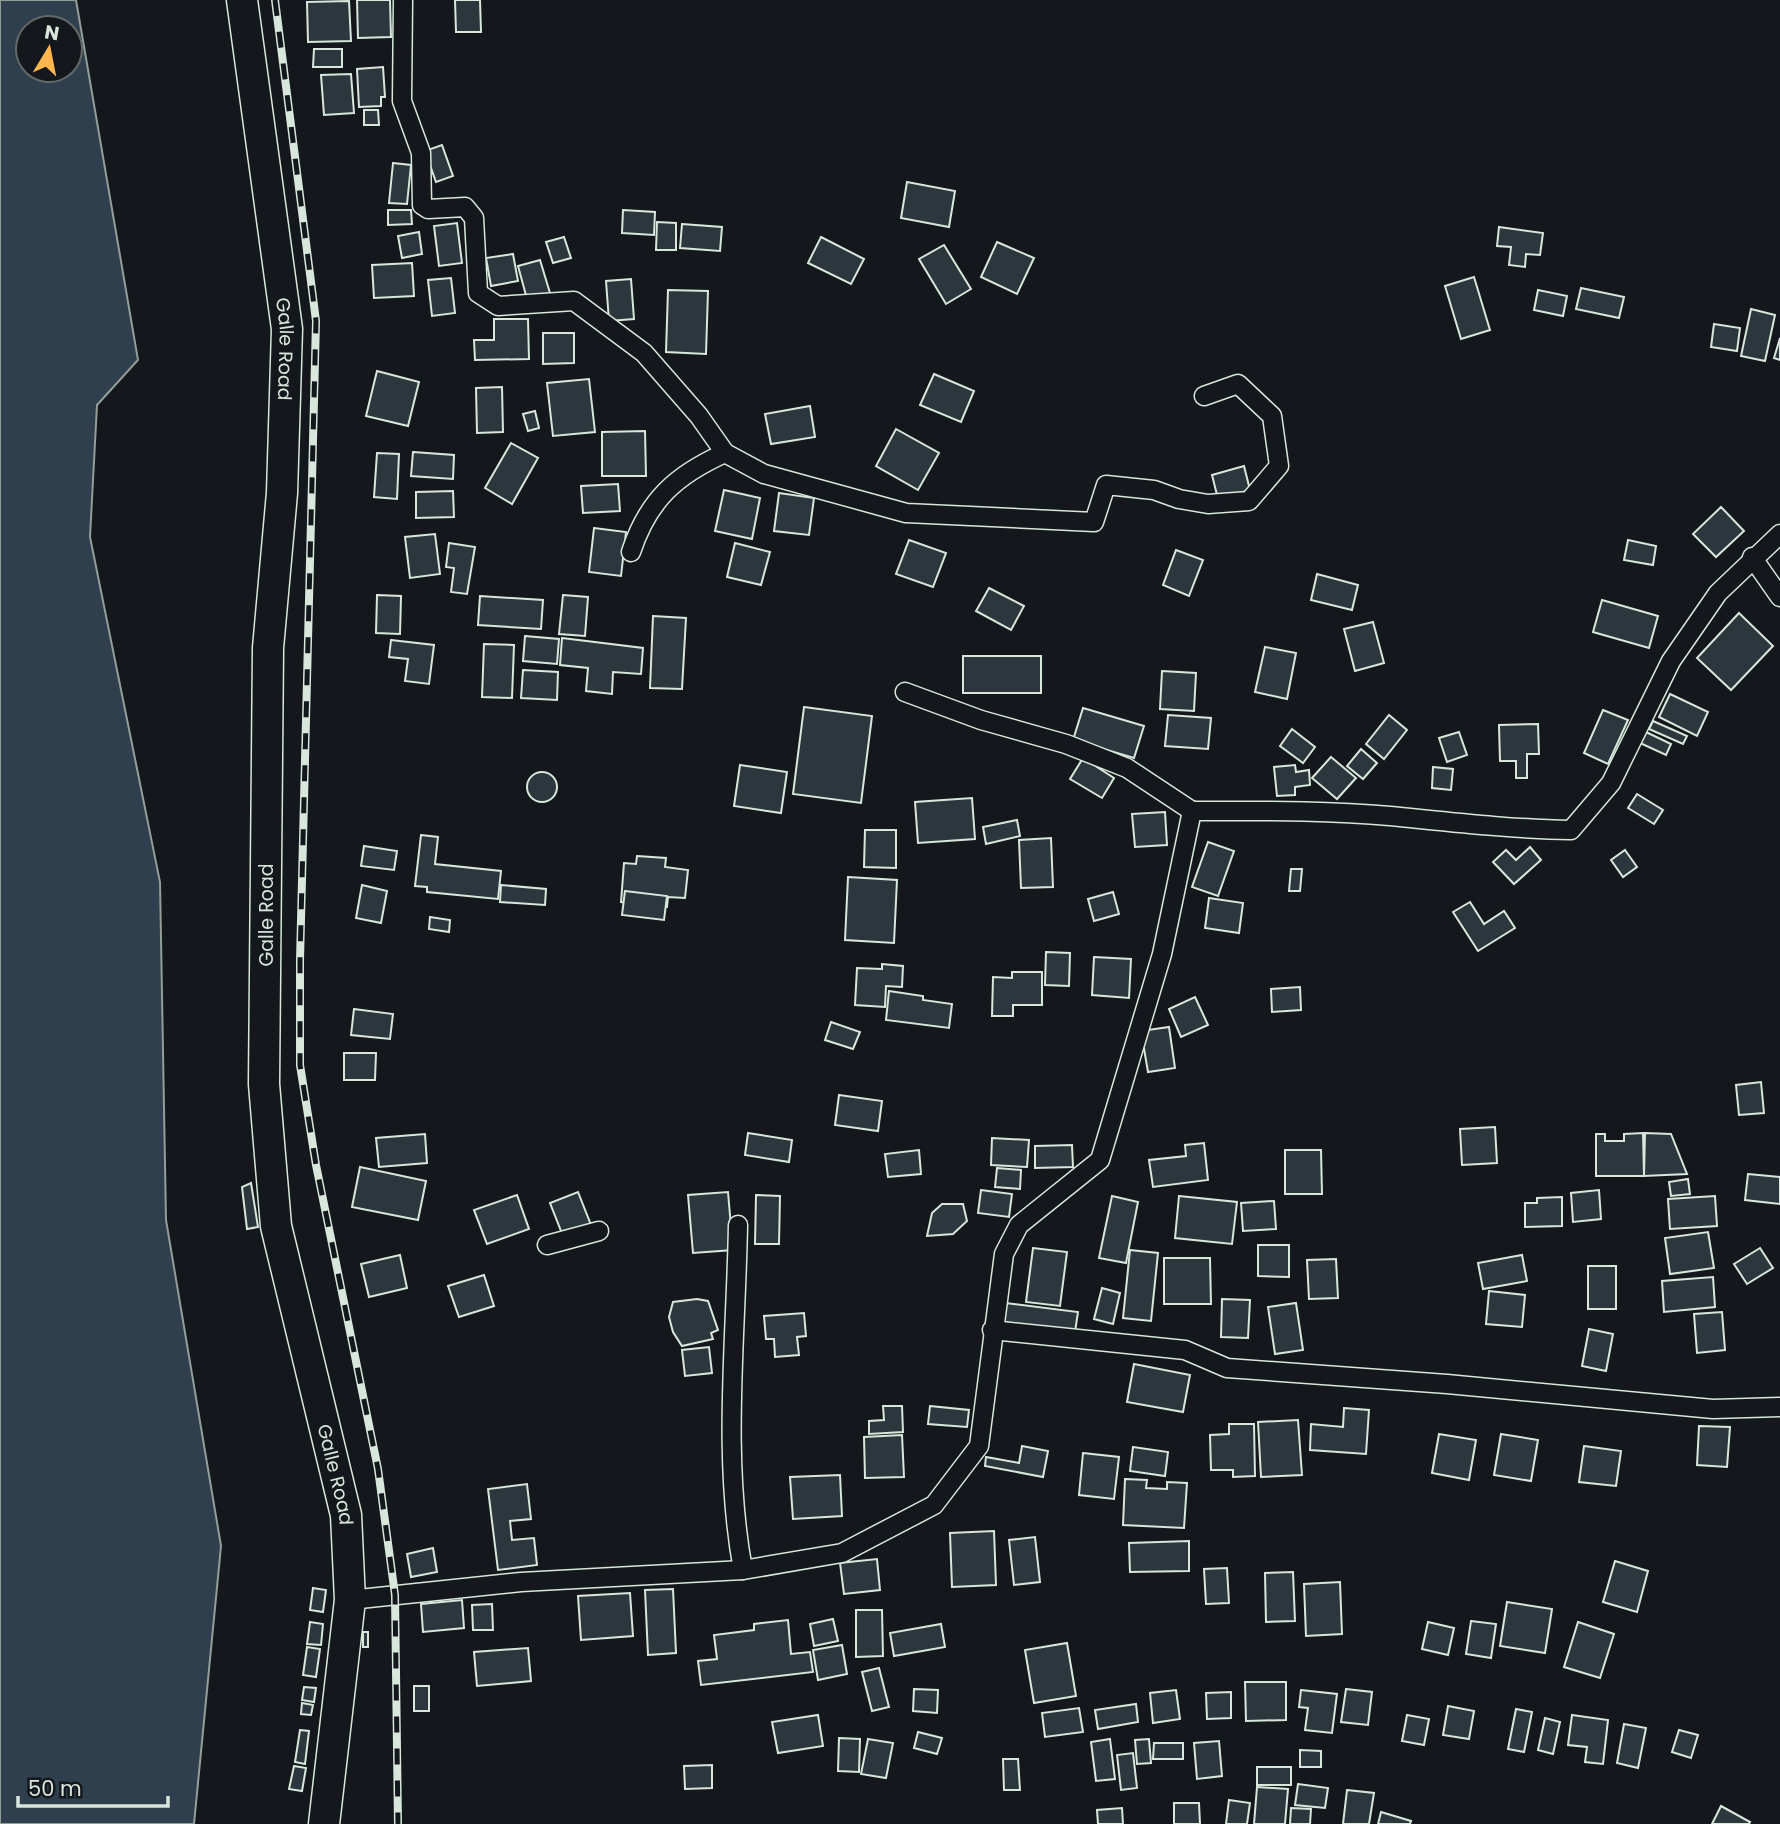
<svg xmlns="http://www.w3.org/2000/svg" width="1780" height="1824" font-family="Poppins,sans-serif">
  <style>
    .water { fill: #2f3f4d; stroke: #939e99; stroke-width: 2; fill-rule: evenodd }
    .building { fill: #2c363c; stroke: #d8e6dc; stroke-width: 2 }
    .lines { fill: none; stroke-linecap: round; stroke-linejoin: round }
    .minor-casing { stroke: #d8e6dc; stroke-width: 21 }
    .trunk-casing { stroke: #d8e6dc; stroke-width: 33 }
    .minor { stroke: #14181c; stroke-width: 18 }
    .trunk { stroke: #14181c; stroke-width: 30 }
    .rail-casing { stroke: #d8e6dc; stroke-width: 8 }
    .rail { stroke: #14181c; stroke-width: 5; stroke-dasharray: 16; stroke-linecap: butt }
    .labels { text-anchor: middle; stroke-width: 5; stroke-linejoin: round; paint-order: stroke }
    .street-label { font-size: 19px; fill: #d8e6dc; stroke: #14181c }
  </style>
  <rect width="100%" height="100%" fill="#14181c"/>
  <!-- water -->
  <path class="water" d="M0,0H76L138,360L97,405L90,537L160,882L166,1220L221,1546L194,1824H0ZM28,28H70V70H28Z"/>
  <!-- building -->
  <g class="building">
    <polygon points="357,0 390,0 391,37 358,38"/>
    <polygon points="455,0 480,0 481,32 456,32"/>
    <polygon points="349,1 351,41 308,42 307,2"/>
    <polygon points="314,49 342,49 342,67 313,67"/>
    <polygon points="383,67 385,97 381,97 381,106 359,107 357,69"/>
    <polygon points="351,74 354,113 324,115 321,75"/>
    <polygon points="364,110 378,110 379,125 364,125"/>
    <polygon points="442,145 453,176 436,182 425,151"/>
    <polygon points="393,163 411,165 407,204 389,203"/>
    <polygon points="907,182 955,191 949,227 901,218"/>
    <polygon points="388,210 411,210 412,224 388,225"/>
    <polygon points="623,210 655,212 654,235 622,233"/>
    <polygon points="657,222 676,223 676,250 656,250"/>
    <polygon points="457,223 462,263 439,266 434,226"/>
    <polygon points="682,224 722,227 720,251 680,248"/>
    <polygon points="1499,227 1543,233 1540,255 1526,254 1525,267 1509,265 1511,247 1497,246"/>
    <polygon points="419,232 422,254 402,258 398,236"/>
    <polygon points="564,237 571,258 553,263 546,242"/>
    <polygon points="821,237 864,259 851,284 808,263"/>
    <polygon points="997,242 1034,258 1017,294 981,277"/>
    <polygon points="944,245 971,289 946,304 919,259"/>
    <polygon points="513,254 518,281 491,286 486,258"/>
    <polygon points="540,260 550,293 527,299 518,266"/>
    <polygon points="412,263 414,296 374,298 372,265"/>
    <polygon points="1474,277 1490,330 1461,339 1445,286"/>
    <polygon points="451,278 455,313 432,316 428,280"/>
    <polygon points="631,279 634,319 609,321 606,281"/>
    <polygon points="1581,288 1624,297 1619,318 1576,309"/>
    <polygon points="668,290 708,291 706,354 666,352"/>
    <polygon points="1538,290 1567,296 1563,316 1534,310"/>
    <polygon points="1751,309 1775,315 1765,361 1741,356"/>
    <polygon points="494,319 528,319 529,359 475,360 474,340 494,340"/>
    <polygon points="1714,324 1740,328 1737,351 1711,347"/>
    <polygon points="543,333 574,333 574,363 543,364"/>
    <polygon points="1780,338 1780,360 1774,358"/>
    <polygon points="377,371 419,382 408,426 366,416"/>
    <polygon points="934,374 974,391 961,422 920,405"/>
    <polygon points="589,379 595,432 553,436 547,383"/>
    <polygon points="502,387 503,432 477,433 476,388"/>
    <polygon points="810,406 815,437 771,444 765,414"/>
    <polygon points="535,411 539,428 528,431 523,414"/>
    <polygon points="896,429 939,453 918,490 876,466"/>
    <polygon points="645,431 646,476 602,476 602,432"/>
    <polygon points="511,443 538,458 512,504 485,488"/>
    <polygon points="413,452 454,455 453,479 411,476"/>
    <polygon points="377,453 399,454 397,499 374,497"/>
    <polygon points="1244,466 1250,490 1218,499 1212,475"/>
    <polygon points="618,484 620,511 583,513 581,486"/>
    <polygon points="724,490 760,498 752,539 715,531"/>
    <polygon points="453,491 454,517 416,518 416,492"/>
    <polygon points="779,493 814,498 809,535 774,531"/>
    <polygon points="1721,507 1744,531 1716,557 1693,534"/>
    <polygon points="594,528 626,532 621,576 589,572"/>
    <polygon points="435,534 440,574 410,578 405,537"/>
    <polygon points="909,540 946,553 933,587 896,574"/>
    <polygon points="1628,540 1656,546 1653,565 1624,560"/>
    <polygon points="449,543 475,547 467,594 451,592 454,568 446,567"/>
    <polygon points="735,543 770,552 761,585 727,577"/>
    <polygon points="1176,550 1203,560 1189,596 1163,585"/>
    <polygon points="1317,574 1358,585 1352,610 1311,600"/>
    <polygon points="989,588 1024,606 1011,630 976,611"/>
    <polygon points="377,595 401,596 400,634 376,633"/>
    <polygon points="563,595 588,597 585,636 559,634"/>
    <polygon points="480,596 543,600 541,629 478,625"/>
    <polygon points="1602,600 1658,616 1649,648 1593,632"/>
    <polygon points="1739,613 1773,646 1731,690 1697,658"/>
    <polygon points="653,616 686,618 682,689 650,688"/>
    <polygon points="1373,622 1384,663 1355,671 1344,629"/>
    <polygon points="525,636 559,639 557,664 523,661"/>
    <polygon points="562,638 643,648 641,674 613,672 612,694 586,691 588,668 560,665"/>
    <polygon points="391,640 434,645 429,684 405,681 408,659 389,657"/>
    <polygon points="484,644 514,645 512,698 482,697"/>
    <polygon points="1265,647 1296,653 1287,699 1255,692"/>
    <rect x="963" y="656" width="78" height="37"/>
    <polygon points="523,670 558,672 557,700 521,698"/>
    <polygon points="1162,671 1196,673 1194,711 1160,709"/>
    <polygon points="1670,694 1708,712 1697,736 1659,717"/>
    <polygon points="804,707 872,716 861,803 793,794"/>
    <polygon points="1083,708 1144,726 1134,758 1073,740"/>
    <polygon points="1603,710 1628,720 1608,764 1584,753"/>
    <polygon points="1168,715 1211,718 1208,749 1165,746"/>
    <polygon points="1389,715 1407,730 1384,759 1366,744"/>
    <polygon points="1653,721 1687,736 1683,744 1649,729"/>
    <polygon points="1538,724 1539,754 1527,754 1527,778 1516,778 1516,761 1500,761 1499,725"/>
    <polygon points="1292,729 1315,747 1303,763 1280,746"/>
    <polygon points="1459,732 1467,755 1447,762 1439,738"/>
    <polygon points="1646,732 1671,744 1666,755 1640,743"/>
    <polygon points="1361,749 1377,763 1363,779 1347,766"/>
    <polygon points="1331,757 1356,778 1337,799 1312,778"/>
    <polygon points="1083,758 1114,778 1102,798 1070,779"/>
    <polygon points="740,765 787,772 781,813 734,806"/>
    <polygon points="1295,765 1296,772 1309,770 1310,785 1295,787 1295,795 1277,796 1274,767"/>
    <polygon points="1433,767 1453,769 1451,790 1432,788"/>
    <circle cx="542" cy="787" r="15"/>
    <polygon points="1637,794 1663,810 1654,824 1628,808"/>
    <polygon points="972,798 975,839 918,843 915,802"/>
    <polygon points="1165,812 1167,845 1135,847 1132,814"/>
    <polygon points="1017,820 1020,836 986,844 983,827"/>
    <polygon points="865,830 896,830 896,868 864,867"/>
    <polygon points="421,835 438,837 435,864 501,871 498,899 427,892 427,887 415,886"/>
    <polygon points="1051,838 1053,887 1021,888 1019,840"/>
    <polygon points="1208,842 1234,851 1218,896 1192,887"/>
    <polygon points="364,846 397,851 394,870 361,866"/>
    <polygon points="1530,847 1541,860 1514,884 1493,862 1506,850 1516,860"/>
    <polygon points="1625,850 1637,867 1623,877 1611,860"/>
    <polygon points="637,856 666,858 665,867 688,870 685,898 668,897 667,907 621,902 624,863 636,864"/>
    <polygon points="1291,869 1302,869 1300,891 1289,891"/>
    <polygon points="848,877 897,880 894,943 845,940"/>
    <polygon points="362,885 387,891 381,923 356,918"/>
    <polygon points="501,885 546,889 545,905 500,902"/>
    <polygon points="625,891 667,896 664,920 622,915"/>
    <polygon points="1113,892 1119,914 1094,921 1088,899"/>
    <polygon points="1209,898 1243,903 1239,933 1205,928"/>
    <polygon points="1470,902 1484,924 1504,911 1515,928 1478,951 1453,912"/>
    <polygon points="430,917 450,920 449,932 429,929"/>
    <polygon points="1046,952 1070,953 1069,986 1045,985"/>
    <polygon points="1094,957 1131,959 1129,998 1092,995"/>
    <polygon points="882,964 903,966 902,987 886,986 885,1007 855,1005 857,968 882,969"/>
    <polygon points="1012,972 1042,972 1042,1005 1013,1005 1013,1016 992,1016 993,977 1012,978"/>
    <polygon points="1300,987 1301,1010 1272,1012 1271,989"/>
    <polygon points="889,991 923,996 923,1000 952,1004 949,1028 886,1020"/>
    <polygon points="1195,997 1208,1025 1181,1037 1169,1009"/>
    <polygon points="354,1009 393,1014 390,1039 351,1035"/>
    <polygon points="831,1022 860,1032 853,1049 825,1040"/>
    <polygon points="1169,1027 1175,1068 1148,1072 1141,1031"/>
    <polygon points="344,1053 376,1053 375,1080 344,1080"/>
    <polygon points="1761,1082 1764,1113 1739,1115 1736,1085"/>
    <polygon points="839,1095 882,1101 878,1131 835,1125"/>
    <polygon points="1495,1127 1497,1163 1462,1165 1460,1129"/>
    <polygon points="748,1133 792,1140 789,1162 745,1155"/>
    <polygon points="1643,1133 1644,1176 1596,1176 1596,1134 1605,1134 1605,1141 1624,1141 1624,1134"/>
    <polygon points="1645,1133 1671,1134 1687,1174 1644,1176"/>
    <polygon points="425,1134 427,1163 379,1167 376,1138"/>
    <polygon points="992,1138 1029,1140 1027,1167 991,1165"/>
    <polygon points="1204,1143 1208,1180 1153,1187 1149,1160 1186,1156 1185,1145"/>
    <polygon points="1072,1145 1073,1167 1035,1168 1035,1146"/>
    <polygon points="919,1150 921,1174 888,1177 885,1154"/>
    <polygon points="1285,1150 1321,1150 1322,1194 1285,1194"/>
    <polygon points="360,1167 426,1181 418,1220 352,1207"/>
    <polygon points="997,1168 1021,1170 1020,1189 995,1187"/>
    <polygon points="1748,1174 1780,1177 1780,1204 1745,1200"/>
    <polygon points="1688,1179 1690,1194 1671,1196 1669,1182"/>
    <polygon points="251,1183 258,1227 247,1229 242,1187"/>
    <polygon points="981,1190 1012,1194 1009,1217 978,1213"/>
    <polygon points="1599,1190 1601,1219 1573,1222 1571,1193"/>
    <polygon points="578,1192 591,1225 563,1236 550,1203"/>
    <polygon points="728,1192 733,1250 693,1253 688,1195"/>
    <polygon points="517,1195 529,1229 487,1244 474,1210"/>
    <polygon points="756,1195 780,1196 779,1244 755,1244"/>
    <polygon points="1112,1196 1138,1202 1126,1263 1099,1258"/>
    <polygon points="1179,1196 1237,1202 1232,1244 1175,1238"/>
    <polygon points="1715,1196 1717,1226 1670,1229 1668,1199"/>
    <polygon points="1562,1197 1562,1226 1525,1227 1525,1203 1537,1203 1537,1198"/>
    <polygon points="1274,1201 1276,1229 1243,1231 1241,1203"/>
    <polygon points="942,1204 963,1204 967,1221 953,1234 927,1236 932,1213"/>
    <polygon points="1708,1232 1714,1268 1670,1274 1665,1238"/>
    <polygon points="1258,1245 1289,1245 1289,1277 1258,1276"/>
    <polygon points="1033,1248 1067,1252 1060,1306 1026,1302"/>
    <polygon points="1760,1248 1773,1268 1747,1284 1734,1264"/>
    <polygon points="1130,1250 1158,1253 1151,1321 1123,1318"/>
    <polygon points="400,1255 407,1288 369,1297 361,1264"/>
    <polygon points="1522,1255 1527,1281 1483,1289 1478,1263"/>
    <polygon points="1164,1258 1210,1258 1211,1304 1164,1304"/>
    <polygon points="1336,1259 1338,1298 1309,1299 1307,1260"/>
    <rect x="1588" y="1266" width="28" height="43"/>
    <polygon points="484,1275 494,1306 459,1317 448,1286"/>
    <polygon points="1713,1277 1715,1307 1664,1312 1662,1281"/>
    <polygon points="1102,1288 1120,1293 1113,1324 1094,1319"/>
    <polygon points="1489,1291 1525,1295 1522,1327 1486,1324"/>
    <polygon points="697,1299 708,1301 718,1330 711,1333 713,1339 682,1346 673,1332 669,1317 673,1302"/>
    <polygon points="1222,1299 1250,1300 1248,1338 1221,1337"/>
    <polygon points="1005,1303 1078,1312 1075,1332 1003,1322"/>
    <polygon points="1296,1303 1303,1350 1275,1354 1268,1307"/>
    <polygon points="1722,1312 1725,1350 1697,1353 1694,1314"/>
    <polygon points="804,1313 806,1336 797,1337 799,1355 775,1357 774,1339 766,1339 764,1316"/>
    <polygon points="1589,1329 1613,1334 1606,1371 1582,1366"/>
    <polygon points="709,1347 712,1373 685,1376 682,1350"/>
    <polygon points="1134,1364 1190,1375 1183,1412 1127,1402"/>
    <polygon points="883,1406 902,1406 903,1432 869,1434 869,1421 884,1420"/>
    <polygon points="930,1406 969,1410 967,1427 928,1424"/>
    <polygon points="1344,1408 1369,1410 1366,1454 1310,1450 1311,1424 1343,1427"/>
    <polygon points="1298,1420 1302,1475 1261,1477 1258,1422"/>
    <polygon points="1229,1424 1254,1424 1255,1476 1233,1477 1233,1470 1211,1470 1210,1435 1229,1434"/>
    <polygon points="1699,1426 1730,1427 1727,1467 1697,1465"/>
    <polygon points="1439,1434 1476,1440 1469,1480 1432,1473"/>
    <polygon points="1501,1434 1538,1440 1531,1481 1494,1475"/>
    <polygon points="902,1435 904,1477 865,1478 864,1437"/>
    <polygon points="1022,1446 1048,1451 1043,1477 985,1466 986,1457 1019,1463"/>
    <polygon points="1584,1446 1621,1451 1616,1486 1579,1482"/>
    <polygon points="1133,1447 1168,1452 1165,1476 1130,1471"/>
    <polygon points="1083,1453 1119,1457 1114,1499 1079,1495"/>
    <polygon points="840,1475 842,1516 793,1519 790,1477"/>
    <polygon points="1125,1479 1147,1480 1146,1488 1167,1489 1167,1482 1187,1483 1184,1528 1123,1525"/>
    <polygon points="527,1484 531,1519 510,1521 512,1540 534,1538 537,1565 498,1570 488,1489"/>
    <polygon points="994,1531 996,1585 952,1587 950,1533"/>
    <polygon points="1035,1537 1040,1582 1014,1585 1009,1540"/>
    <polygon points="1189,1541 1189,1571 1130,1572 1129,1543"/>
    <polygon points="433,1548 437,1572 411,1577 407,1554"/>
    <polygon points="877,1559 880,1590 844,1594 840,1563"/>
    <polygon points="1615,1561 1648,1571 1637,1612 1603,1602"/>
    <polygon points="1227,1568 1229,1603 1206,1604 1204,1569"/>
    <polygon points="1293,1572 1295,1621 1266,1622 1265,1573"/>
    <polygon points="1340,1582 1342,1634 1306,1636 1304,1584"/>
    <polygon points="313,1588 326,1590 323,1612 310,1610"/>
    <polygon points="673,1589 676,1653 648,1655 645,1590"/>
    <polygon points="630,1593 633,1636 581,1640 578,1596"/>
    <polygon points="462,1600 464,1628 423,1632 421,1604"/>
    <polygon points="1507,1602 1552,1609 1545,1653 1500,1646"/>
    <polygon points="492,1604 493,1630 473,1630 472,1605"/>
    <polygon points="856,1610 882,1610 883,1656 856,1657"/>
    <polygon points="833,1619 838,1641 814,1646 810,1624"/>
    <polygon points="788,1620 791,1654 810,1652 813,1672 701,1685 698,1661 717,1659 714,1635 754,1630 754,1624"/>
    <polygon points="1471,1621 1496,1624 1491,1658 1466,1654"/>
    <polygon points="310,1622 323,1624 321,1645 307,1644"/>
    <polygon points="1428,1622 1454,1628 1448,1655 1422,1649"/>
    <polygon points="1578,1622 1614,1634 1600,1678 1564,1667"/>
    <polygon points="941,1624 945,1647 894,1656 890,1633"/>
    <rect x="363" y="1632" width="5" height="15"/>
    <polygon points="1067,1643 1076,1696 1034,1703 1025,1650"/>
    <polygon points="842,1645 847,1674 818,1680 813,1650"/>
    <polygon points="307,1647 320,1649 316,1677 303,1675"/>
    <polygon points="528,1648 531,1681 477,1686 474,1652"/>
    <polygon points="879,1668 889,1707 872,1711 862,1672"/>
    <polygon points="1245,1682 1286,1682 1286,1720 1246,1721"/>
    <rect x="414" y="1686" width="15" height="25"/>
    <polygon points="304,1687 316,1688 314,1702 302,1700"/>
    <polygon points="914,1689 938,1690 937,1713 913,1711"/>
    <polygon points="1346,1689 1372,1692 1368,1725 1341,1722"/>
    <polygon points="1176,1690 1180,1719 1153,1723 1150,1693"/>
    <polygon points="1301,1690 1337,1694 1332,1733 1305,1730 1308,1708 1299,1707"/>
    <polygon points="1231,1692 1231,1718 1207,1719 1206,1693"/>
    <polygon points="302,1703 313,1705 311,1715 301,1714"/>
    <polygon points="1136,1704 1138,1722 1098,1729 1095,1710"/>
    <polygon points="1448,1706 1474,1711 1469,1739 1443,1735"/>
    <polygon points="1079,1708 1083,1732 1045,1737 1042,1713"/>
    <polygon points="1516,1709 1532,1712 1524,1752 1508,1749"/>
    <polygon points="818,1715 823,1746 778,1753 772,1722"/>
    <polygon points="1407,1715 1429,1719 1424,1745 1402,1741"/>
    <polygon points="1572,1715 1608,1720 1603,1764 1585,1762 1587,1747 1568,1745"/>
    <polygon points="1545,1718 1560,1722 1553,1754 1538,1750"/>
    <polygon points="1624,1724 1646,1728 1638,1768 1617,1763"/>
    <polygon points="300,1730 309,1731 305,1764 295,1762"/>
    <polygon points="1679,1730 1698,1735 1691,1758 1672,1752"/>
    <polygon points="918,1732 942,1738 937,1754 914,1748"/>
    <polygon points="839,1738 860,1739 859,1772 838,1771"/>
    <polygon points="868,1739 893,1743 886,1778 861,1774"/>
    <polygon points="1110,1739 1115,1779 1096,1781 1091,1742"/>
    <polygon points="1149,1739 1151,1763 1137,1764 1135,1740"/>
    <polygon points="1219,1741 1222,1776 1197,1779 1194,1743"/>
    <polygon points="1154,1743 1183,1743 1183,1759 1153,1759"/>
    <polygon points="1300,1750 1321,1751 1321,1767 1300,1767"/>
    <polygon points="1133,1753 1137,1788 1121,1790 1117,1755"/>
    <polygon points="1003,1759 1018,1759 1020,1790 1004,1790"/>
    <polygon points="712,1765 712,1788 685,1789 684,1766"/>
    <polygon points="294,1766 306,1768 302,1791 289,1789"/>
    <rect x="1257" y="1767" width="34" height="18"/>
    <polygon points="1298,1784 1328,1788 1325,1808 1295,1805"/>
    <polygon points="1257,1787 1288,1789 1285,1824 1254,1824"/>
    <polygon points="1347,1790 1374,1793 1369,1824 1343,1824"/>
    <polygon points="1229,1800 1250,1803 1247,1824 1226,1824"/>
    <polygon points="1174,1803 1199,1803 1200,1824 1174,1824"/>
    <polygon points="1721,1806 1750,1822 1749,1824 1712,1824"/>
    <polygon points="1122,1808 1123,1824 1098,1824 1097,1810"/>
    <polygon points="1291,1808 1311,1809 1310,1824 1290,1824"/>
    <polygon points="1381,1812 1411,1821 1410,1824 1378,1824"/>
  </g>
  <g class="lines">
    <defs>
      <g id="minor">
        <polyline points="403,0 402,101 421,153 422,205 428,209 465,207 474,218 478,293 498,306 574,301 644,353 699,416 725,453 764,474 906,513 1094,522 1106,485 1154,490 1179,499 1208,504 1249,501 1279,466 1272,416 1238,384 1204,396"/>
        <path d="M631,552C648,500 676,475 725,453"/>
        <polyline points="1752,557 1780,597"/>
        <polyline points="905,692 981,720 1066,744 1127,768 1192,811"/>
        <path d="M738,1225C736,1340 722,1456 743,1570"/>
        <polyline points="547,1245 599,1231"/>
        <polyline points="992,1330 1185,1350 1227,1368 1447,1384 1713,1409 1780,1407"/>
        <path d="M350,1600L521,1582L743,1570L842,1553L934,1505L979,1446L1004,1254L1019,1225L1100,1160L1162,954L1192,811C1258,811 1325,810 1390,816C1451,822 1510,829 1571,830L1611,783L1671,661L1718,593L1780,534"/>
      </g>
      <g id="trunk">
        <path id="s1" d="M242,0L287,329L282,493L268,648L264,1084L276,1226L346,1515L350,1600L324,1824"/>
      </g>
    </defs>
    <!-- minor casing -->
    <use href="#minor" class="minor-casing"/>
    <!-- trunk casing -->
    <use href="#trunk" class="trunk-casing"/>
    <!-- minor -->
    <use href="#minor" class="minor"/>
    <!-- trunk -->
    <use href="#trunk" class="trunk"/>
    <defs>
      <polyline id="rail" points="275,0 316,321 300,960 300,1065 316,1165 378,1469 395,1595 398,1824"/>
    </defs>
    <!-- rail casing -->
    <use href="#rail" class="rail-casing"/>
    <!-- rail -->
    <use href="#rail" class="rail"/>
  </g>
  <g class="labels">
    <!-- street labels -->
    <g class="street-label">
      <text dy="7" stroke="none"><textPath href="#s1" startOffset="352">Galle Road</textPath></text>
      <text transform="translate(266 915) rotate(-90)" y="7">Galle Road</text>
      <text dy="7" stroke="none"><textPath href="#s1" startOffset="1486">Galle Road</textPath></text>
    </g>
  </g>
  <!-- north arrow -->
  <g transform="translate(49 49) rotate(10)"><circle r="33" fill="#14181c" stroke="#626a69" stroke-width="2"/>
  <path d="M0-5L12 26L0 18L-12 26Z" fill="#ffb74d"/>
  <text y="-10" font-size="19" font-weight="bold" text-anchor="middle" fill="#d8e6dc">N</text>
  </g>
  <!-- scale -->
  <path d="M18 1796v10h150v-10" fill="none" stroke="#d8e6dc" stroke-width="3.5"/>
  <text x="28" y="1796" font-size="21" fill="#d8e6dc" stroke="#14181c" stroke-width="5" paint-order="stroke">50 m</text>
</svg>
